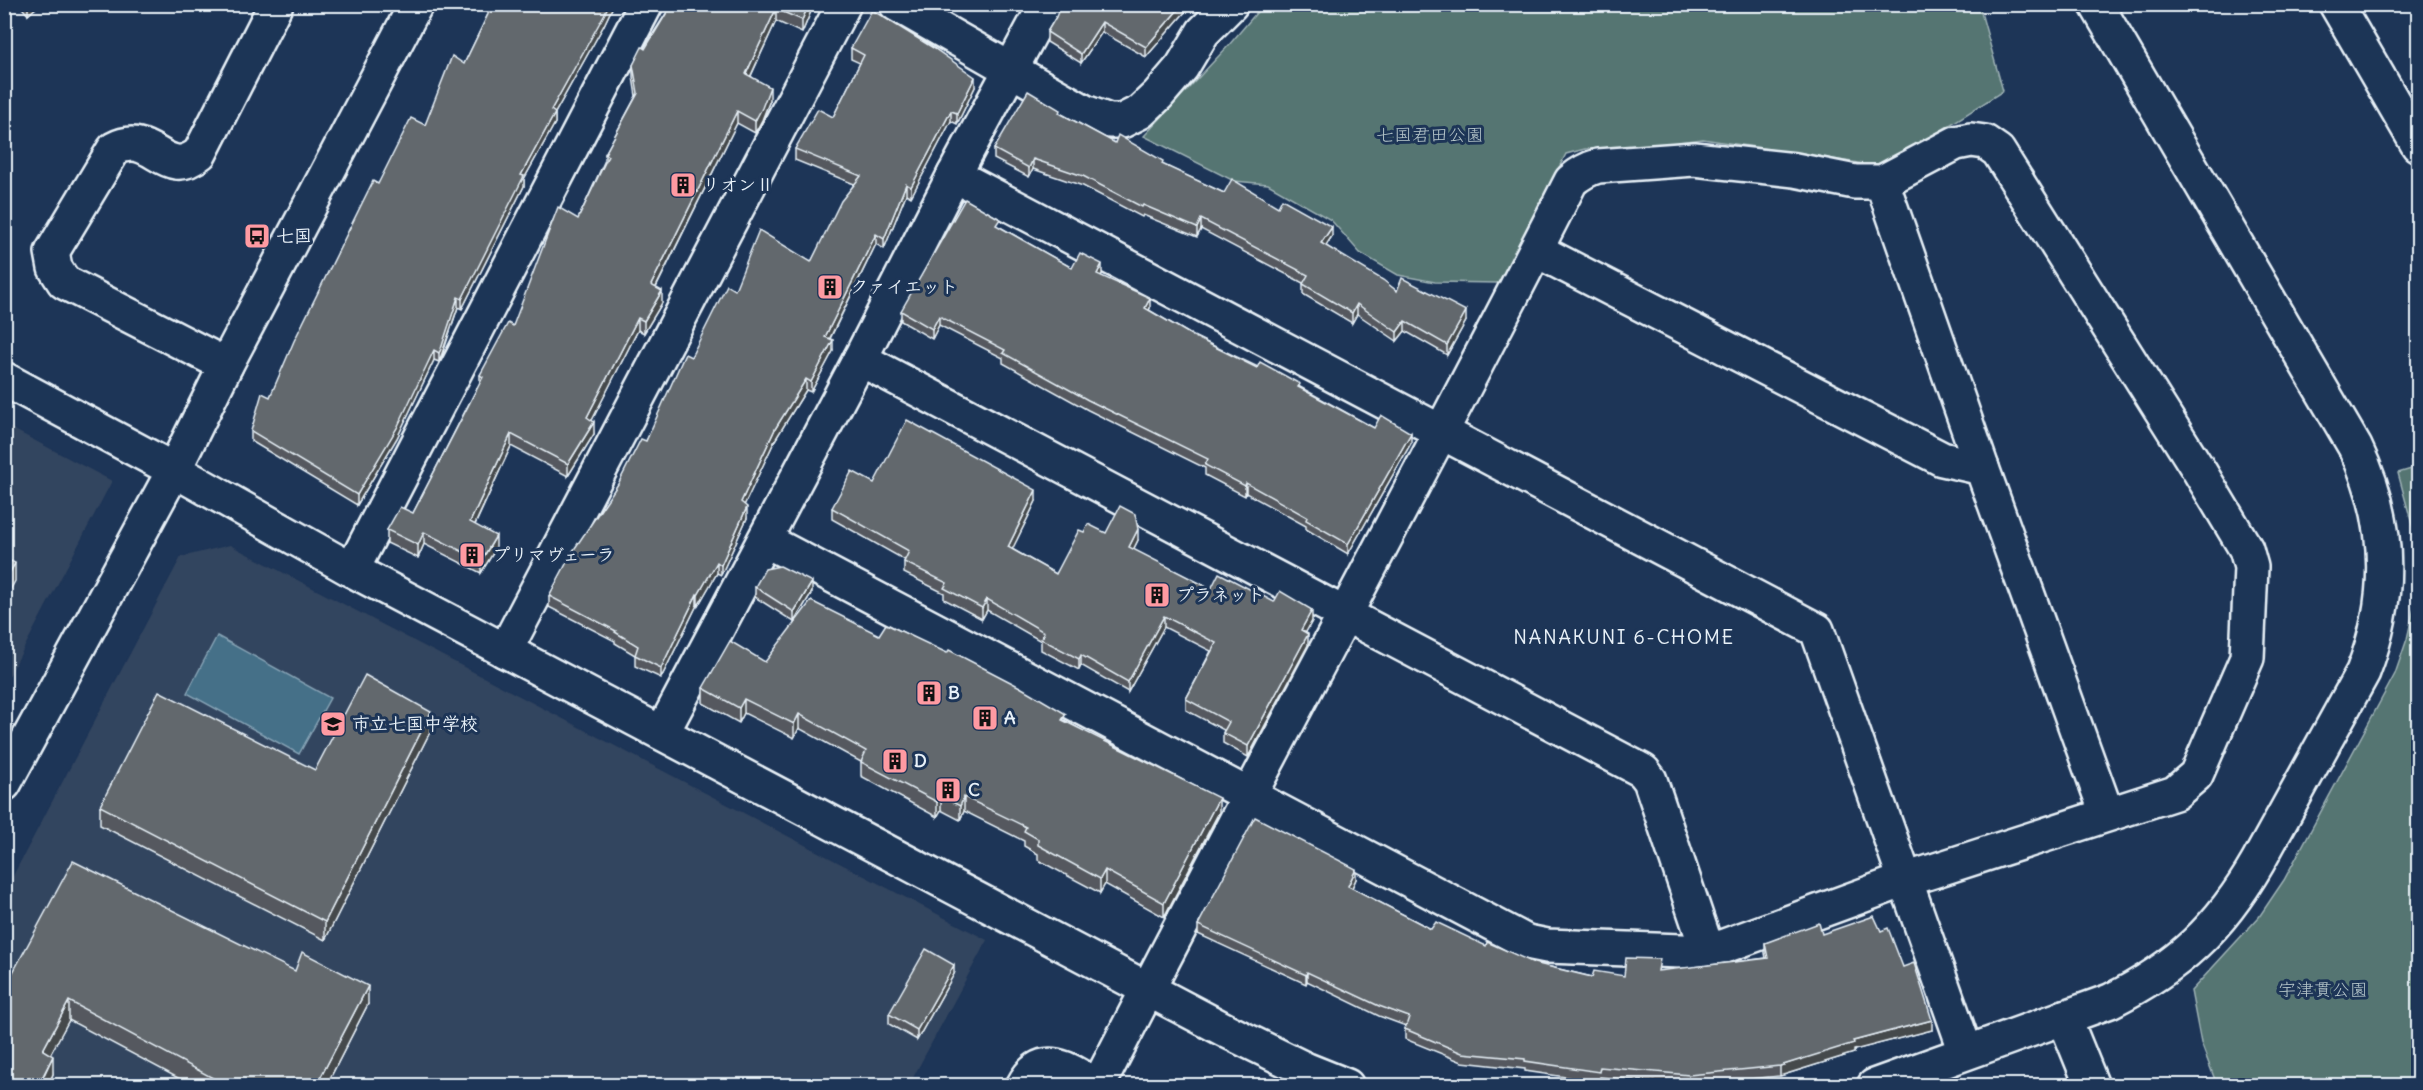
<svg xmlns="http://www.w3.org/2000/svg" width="2423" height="1090" font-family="Delius,'Klee One',sans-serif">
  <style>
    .built { fill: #32445e }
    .green { fill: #557472; stroke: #9eb2b5; stroke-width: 1.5 }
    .water { fill: #446f88; stroke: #86a3b5; stroke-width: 1.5 }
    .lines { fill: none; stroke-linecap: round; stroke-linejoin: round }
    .minor-casing { stroke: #e8f1f8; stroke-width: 38 }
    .tertiary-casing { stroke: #e8f1f8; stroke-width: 38 }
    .minor { stroke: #1d3557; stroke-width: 33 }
    .tertiary { stroke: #1d3557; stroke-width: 33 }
    .wall { fill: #54595e; stroke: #e8f1f8; stroke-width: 1.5 }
    .shaded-wall { fill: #45494c; stroke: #e8f1f8; stroke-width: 1.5 }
    .building { fill: #62686d; stroke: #e8f1f8; stroke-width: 1.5 }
    .labels { text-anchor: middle; stroke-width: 6; stroke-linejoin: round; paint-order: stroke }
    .park-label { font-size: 18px; fill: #b5c5c9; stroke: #1d3557 }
    .poi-label { font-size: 18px; font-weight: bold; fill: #e8f1f8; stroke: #1d3557; text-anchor: start }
    .neighbourhood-label { font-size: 20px; letter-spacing: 1.5px; fill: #e8f1f8; stroke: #1d3557 }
  </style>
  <rect width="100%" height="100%" fill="#1d3557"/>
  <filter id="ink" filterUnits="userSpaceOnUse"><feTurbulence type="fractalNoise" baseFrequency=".0167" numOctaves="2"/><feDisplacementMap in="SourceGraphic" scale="12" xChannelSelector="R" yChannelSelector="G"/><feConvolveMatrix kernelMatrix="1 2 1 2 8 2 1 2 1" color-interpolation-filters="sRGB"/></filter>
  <g filter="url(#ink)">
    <!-- built -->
    <g class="built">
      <polygon points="5,425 112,481 5,684"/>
      <polygon points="230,545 987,940 909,1085 5,1086 5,891 181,557"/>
    </g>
    <!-- green -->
    <g class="green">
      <polygon points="1263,5 1979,5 2003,91 1884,167 1703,139 1630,148 1585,149 1566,154 1499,283 1435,282 1398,275 1360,253 1331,220 1268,184 1234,181 1144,136 1229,45"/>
      <polygon points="2418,467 2418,1085 2217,1085 2201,1043 2191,991 2259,917 2284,880 2395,674 2407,639 2416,599 2413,528 2398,473"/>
    </g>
    <!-- water -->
    <polygon class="water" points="217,636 330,698 299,754 187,693"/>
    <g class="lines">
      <defs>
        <g id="minor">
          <polyline points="896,4 1085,112 1109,121 1122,121 1140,112 1158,95 1182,67 1203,32 1231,4"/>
          <polyline points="2336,4 2418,145"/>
          <polyline points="954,175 1817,630 1966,1052"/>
          <polyline points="1882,182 1982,468 2107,814"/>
          <polyline points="1536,250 1942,459 1982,468"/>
          <polyline points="860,359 1643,771 1650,780 1708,952"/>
          <path d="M226,365L64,282L55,268L52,252L114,149C153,128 164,183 200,153L276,4"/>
          <polyline points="4,379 174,470"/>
          <path d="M765,540L1527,942L1547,946L1708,952L1905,880L2175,793L2196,775L2247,658L2251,567L2246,549L2200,472L1998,151L1985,142L1971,140L1956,143L1882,182H1855L1795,170L1694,159L1598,166C1587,169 1580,173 1571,181C1417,484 1253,783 1098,1086"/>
          <polyline points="352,570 646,4"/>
          <polyline points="505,651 844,4"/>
          <polyline points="662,733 860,359 954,175 1046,4"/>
          <polyline points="2064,1017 2092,1086"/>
          <path d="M1023,1086C1043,1048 1070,1071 1097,1086"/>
        </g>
        <g id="tertiary">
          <polyline points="174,470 352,570 1229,1032 1307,1070 1347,1086"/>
          <polyline points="4,784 174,470 226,365 416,4"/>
          <path d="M1874,1086L2110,1001C2178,967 2220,928 2258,862L2363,672C2393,595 2391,521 2355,447L2096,4"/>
        </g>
      </defs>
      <!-- minor casing -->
      <use href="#minor" class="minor-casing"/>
      <!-- tertiary casing -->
      <use href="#tertiary" class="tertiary-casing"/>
      <!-- minor -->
      <use href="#minor" class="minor"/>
      <!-- tertiary -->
      <use href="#tertiary" class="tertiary"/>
    </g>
    <!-- wall -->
    <g class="wall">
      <polygon points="19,4 40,4 28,15"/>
      <polygon points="493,4 614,4 604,25 555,113 555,123 524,179 524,186 462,309 458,307 441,359 439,362 434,360 397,438 357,505 251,441 251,431 270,397 378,184 425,125 464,64"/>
      <polygon points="672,4 814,4 802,33 776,21 751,76 770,100 762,120 755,133 737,123 656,288 662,303 644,333 638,330 592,420 594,434 568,476 511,446 475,525 496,548 481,573 424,544 418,558 387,543 387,530 413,513 480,382 480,375 513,326 578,219 605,160 605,154 636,96 633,77 633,65"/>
      <polygon points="1192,4 1146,57 1102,32 1081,63 1047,42 1047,32 1056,17"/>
      <polygon points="851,48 975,87 957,124 951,121 911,197 906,194 884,249 876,244 830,339 833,351 811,392 806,390 775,440 744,505 747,518 721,575 717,573 698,606 697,605 661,678 635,666 635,655 615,643 615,641 549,607 549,596 646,441 691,357 735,290 811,262 854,184 795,160 795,149 833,117 860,63 851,59"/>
      <polygon points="1060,113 1115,143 1224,193 1278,207 1332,236 1326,246 1397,291 1466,321 1447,355 1405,331 1397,341 1357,314 1352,323 1303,294 1303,283 1201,229 1197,237 1143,215 1142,217 1083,186 1033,169 1029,177 994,159 994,149"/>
      <polygon points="1000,227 1072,268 1102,274 1101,276 1150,308 1149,310 1193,336 1300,387 1374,428 1411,443 1348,554 1306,529 1306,526 1246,493 1245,496 1205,475 1205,468 1088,410 1003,363 1003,358 939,325 932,339 901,321 901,311"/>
      <polygon points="874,483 1036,501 1012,549 1056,574 1084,532 1106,533 1138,540 1133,550 1211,589 1312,621 1305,633 1308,645 1248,757 1223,743 1223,733 1224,730 1186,710 1186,699 1211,651 1164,627 1128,692 1081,665 1079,670 1041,650 1041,641 987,610 982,619 944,599 944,593 904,573 904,562 905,560 832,519 832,508"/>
      <polygon points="755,587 812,592 794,622 755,597"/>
      <polygon points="879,635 1066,721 1219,812 1164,917 1105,884 1100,893 1038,860 1038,854 1024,846 1024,841 964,811 960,820 941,810 937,817 861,776 861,762 799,728 794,738 744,713 739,723 703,703 703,688 765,662"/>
      <polygon points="431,730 325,940 100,825 100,806 315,770"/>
      <polygon points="1356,879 1352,888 1431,929 1486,946 1534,963 1592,977 1624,976 1766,958 1765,953 1765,943 1822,934 1881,931 1903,967 1932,1030 1854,1050 1854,1053 1780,1076 1689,1085 1600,1077 1599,1082 1525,1071 1525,1069 1462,1062 1405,1039 1405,1029 1406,1026 1379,1016 1307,981 1306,984 1198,934 1198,925"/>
      <polygon points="295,971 368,1004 326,1086 193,1086 69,1020 50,1054 53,1074 48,1086 4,1086 4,989"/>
      <polygon points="954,974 917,1040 889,1024 889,1014"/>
    </g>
    <!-- shaded-wall -->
    <g class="shaded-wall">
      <polygon points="40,4 28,15 28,5"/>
      <polygon points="609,4 614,4 604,25 551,120 551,110"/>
      <polygon points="809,4 814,4 802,33 802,20"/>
      <polygon points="1183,4 1192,4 1146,57 1146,47"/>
      <polygon points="776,9 776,21 746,86 746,74"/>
      <polygon points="1102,22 1102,32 1081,63 1081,54"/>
      <polygon points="975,77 975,87 957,124 957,113"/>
      <polygon points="770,87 770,100 762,120 755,133 755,121"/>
      <polygon points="737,111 737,123 651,297 651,285"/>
      <polygon points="951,111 951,121 911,197 911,187"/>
      <polygon points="555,113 555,123 524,179 524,186 462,309 462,299 521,175"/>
      <polygon points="1033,159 1033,169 1029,177 1029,168"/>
      <polygon points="906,184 906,194 884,249 884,239"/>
      <polygon points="1201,219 1201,229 1197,237 1197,228"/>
      <polygon points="1332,227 1332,236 1321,253 1321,243"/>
      <polygon points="876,234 876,244 825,348 825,337"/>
      <polygon points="1102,264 1102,274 1097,284 1097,274"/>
      <polygon points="662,291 662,303 644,333 644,321"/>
      <polygon points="458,297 458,307 439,362 439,353"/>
      <polygon points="1150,298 1150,308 1145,318 1145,308"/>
      <polygon points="1357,304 1357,314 1352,323 1352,313"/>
      <polygon points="1466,311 1466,321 1447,355 1447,345"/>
      <polygon points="939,316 939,325 932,339 932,329"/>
      <polygon points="638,318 638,330 587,430 587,417"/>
      <polygon points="1405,321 1405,331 1397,341 1397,332"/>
      <polygon points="833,340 833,351 811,392 811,382"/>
      <polygon points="434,350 434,360 397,438 357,505 357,495"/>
      <polygon points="806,379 806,390 775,440 741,512 741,502 775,429"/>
      <polygon points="594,422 594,434 568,476 568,464"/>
      <polygon points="1411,433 1411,443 1348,554 1348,544"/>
      <polygon points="511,434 511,446 470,535 470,522"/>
      <polygon points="1246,483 1246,493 1245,496 1245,486"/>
      <polygon points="1036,490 1036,501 1008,558 1008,547"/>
      <polygon points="747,507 747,518 721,575 721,565"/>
      <polygon points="1138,529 1138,540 1129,558 1129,547"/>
      <polygon points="424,532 424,544 418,558 418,545"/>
      <polygon points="496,536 496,548 481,573 481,561"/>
      <polygon points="717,562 717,573 698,606 698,595"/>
      <polygon points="15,563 15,581 4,601 4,583"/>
      <polygon points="812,582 812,592 794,622 794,612"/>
      <polygon points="697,594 697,605 661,678 661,668"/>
      <polygon points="987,599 987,610 982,619 982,608"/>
      <polygon points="1312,610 1312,621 1301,641 1301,630"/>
      <polygon points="1164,616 1164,627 1128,692 1128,682"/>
      <polygon points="1308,634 1308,645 1248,757 1248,746"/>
      <polygon points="1081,655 1081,665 1079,670 1079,659"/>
      <polygon points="744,699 744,713 739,723 739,708"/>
      <polygon points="431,712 431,730 325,940 325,922"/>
      <polygon points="799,714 799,728 794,738 794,724"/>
      <polygon points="941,796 941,810 937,817 937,802"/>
      <polygon points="964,797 964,811 960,820 960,806"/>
      <polygon points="1219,798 1219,812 1164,917 1164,903"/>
      <polygon points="1356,869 1356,879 1348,896 1348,886"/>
      <polygon points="1105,870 1105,884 1100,893 1100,879"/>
      <polygon points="954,965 954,974 917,1040 917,1030"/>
      <polygon points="1307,972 1307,981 1306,984 1306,975"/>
      <polygon points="368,986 368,1004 326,1086 316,1086"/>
      <polygon points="69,1001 69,1020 43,1068 43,1050"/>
      <polygon points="1932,1020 1932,1030 1854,1050 1854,1053 1780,1076 1780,1066 1853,1041"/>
      <polygon points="53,1056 53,1074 48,1086 39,1086"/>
    </g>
    <!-- building -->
    <g class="building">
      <polygon points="493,4 609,4 604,15 551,110 555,113 521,175 524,176 462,299 458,297 441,349 439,353 434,350 397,428 357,495 251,431 262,393 270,397 294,341 373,181 378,184 411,118 425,125 452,56 464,64"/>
      <polygon points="672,4 809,4 802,20 776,9 746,74 770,87 762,108 755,121 737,111 651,285 662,291 644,321 638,318 587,417 594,422 568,464 511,434 470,522 496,536 481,561 424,532 418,545 387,530 400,507 413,513 483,377 480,375 508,323 513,326 558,207 578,219 608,156 605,154 638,93 633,65 642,47 645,49"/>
      <polygon points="1061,4 1183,4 1146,47 1102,22 1081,54 1047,32 1056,17"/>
      <polygon points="872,10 935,49 975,77 957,113 951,111 911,187 906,184 884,239 876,234 825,337 833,340 811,382 806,379 775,429 741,502 747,507 721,565 717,562 698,595 697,594 661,668 635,655 638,646 615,632 616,631 549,596 573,551 618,484 641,439 646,441 685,354 691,357 727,285 735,290 759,230 811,262 841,201 861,176 795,149 818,109 833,117 864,55 851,48"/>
      <polygon points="1028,91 1060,110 1059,113 1115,143 1118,135 1163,161 1162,164 1224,193 1232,179 1278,207 1282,199 1332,227 1321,243 1383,280 1397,291 1402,278 1466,311 1447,345 1405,321 1397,332 1357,304 1352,313 1303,284 1308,275 1201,219 1197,228 1143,205 1142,207 1083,176 1033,159 1029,168 994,149"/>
      <polygon points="965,199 1000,219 996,225 1072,268 1080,253 1102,264 1097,274 1150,298 1145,308 1193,336 1257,368 1260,362 1300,384 1298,387 1374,428 1381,415 1411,433 1348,544 1306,520 1307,517 1246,483 1245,486 1205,465 1208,459 1088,400 1003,353 1005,350 939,316 932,329 901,311"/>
      <polygon points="907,420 1036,490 1008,547 1056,574 1079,530 1084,532 1088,524 1106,533 1120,506 1135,514 1138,529 1129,547 1211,589 1219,573 1274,602 1280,591 1312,610 1301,630 1308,634 1248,746 1223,733 1229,722 1186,699 1216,643 1164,616 1128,682 1081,655 1079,659 1041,639 1044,632 987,599 982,608 944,588 947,583 904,562 909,551 832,508 852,471 874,483"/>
      <polygon points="4,558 15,563 4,583"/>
      <polygon points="780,566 812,582 794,612 755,587 765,569"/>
      <polygon points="811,601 879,635 886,624 947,653 949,650 1020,687 1066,714 1062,720 1219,798 1164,903 1105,870 1100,879 1038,845 1038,839 1024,831 1026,827 964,797 960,806 941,796 937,802 861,762 866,751 799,714 794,724 744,699 739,708 703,688 730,641 765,662"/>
      <polygon points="365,675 431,712 325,922 100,806 159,691 315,770"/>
      <polygon points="1255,817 1356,869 1348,886 1431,929 1436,922 1486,946 1487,942 1534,963 1592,977 1594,971 1624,976 1626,958 1660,959 1658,971 1768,958 1765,943 1819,923 1822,934 1874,916 1881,931 1888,928 1903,967 1914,963 1932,1020 1853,1041 1854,1043 1780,1066 1689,1075 1600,1067 1599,1072 1525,1061 1525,1059 1462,1053 1405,1029 1409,1017 1379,1006 1307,972 1306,975 1198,925"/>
      <polygon points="73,861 295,971 302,952 368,986 316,1086 210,1086 213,1078 69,1001 43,1050 53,1056 39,1084 42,1086 4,1086 4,989"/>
      <polygon points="926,949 954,965 917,1030 889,1014"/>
    </g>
  </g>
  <!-- icons -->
  <defs>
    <symbol id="building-square" viewBox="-11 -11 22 22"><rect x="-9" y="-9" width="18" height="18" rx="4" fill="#ff9aa2" stroke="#1d3557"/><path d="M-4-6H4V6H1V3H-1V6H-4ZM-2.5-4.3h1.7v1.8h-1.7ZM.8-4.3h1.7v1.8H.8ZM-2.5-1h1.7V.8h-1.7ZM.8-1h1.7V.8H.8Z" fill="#111"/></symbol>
    <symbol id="bus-square" viewBox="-11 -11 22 22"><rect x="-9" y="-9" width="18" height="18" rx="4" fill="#ff9aa2" stroke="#1d3557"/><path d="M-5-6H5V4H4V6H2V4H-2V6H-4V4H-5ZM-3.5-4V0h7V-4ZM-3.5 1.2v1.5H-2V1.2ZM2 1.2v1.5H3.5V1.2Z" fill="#111"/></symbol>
    <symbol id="school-square" viewBox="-11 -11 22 22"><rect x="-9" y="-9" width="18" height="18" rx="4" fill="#ff9aa2" stroke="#1d3557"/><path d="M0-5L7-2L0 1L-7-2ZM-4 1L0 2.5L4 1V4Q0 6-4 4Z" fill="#111"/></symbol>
  </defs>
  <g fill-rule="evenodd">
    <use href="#building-square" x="668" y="170" width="30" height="30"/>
    <use href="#bus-square" x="242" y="221" width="30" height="30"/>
    <use href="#building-square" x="815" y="272" width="30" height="30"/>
    <use href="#building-square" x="457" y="540" width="30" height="30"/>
    <use href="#building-square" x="1142" y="580" width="30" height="30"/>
    <use href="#building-square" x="914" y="678" width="30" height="30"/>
    <use href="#building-square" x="970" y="703" width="30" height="30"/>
    <use href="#school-square" x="318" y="709" width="30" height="30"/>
    <use href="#building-square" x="880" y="746" width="30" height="30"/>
    <use href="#building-square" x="933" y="775" width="30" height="30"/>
  </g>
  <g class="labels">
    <!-- park labels -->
    <g class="park-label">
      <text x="1430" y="141">七国君田公園</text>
      <text x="2323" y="996">宇津貫公園</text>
    </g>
    <!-- poi labels -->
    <g class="poi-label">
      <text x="702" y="191">リオンⅡ</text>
      <text x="276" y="242">七国</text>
      <text x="850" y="293">クァイエット</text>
      <text x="492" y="561">プリマヴェーラ</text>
      <text x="1176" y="601">プラネット</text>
      <text x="948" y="699">B</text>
      <text x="1004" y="724">A</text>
      <text x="352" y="730">市立七国中学校</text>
      <text x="914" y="767">D</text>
      <text x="968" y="796">C</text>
    </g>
    <!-- neighbourhood labels -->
    <g class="neighbourhood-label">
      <text x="1624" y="644">NANAKUNI 6-CHOME</text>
    </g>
  </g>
  <!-- margin -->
  <rect width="2423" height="1090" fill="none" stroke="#1d3557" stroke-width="24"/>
  <rect x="12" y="12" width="2399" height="1066" fill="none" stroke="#e8f1f8" stroke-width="2" filter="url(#ink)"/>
</svg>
